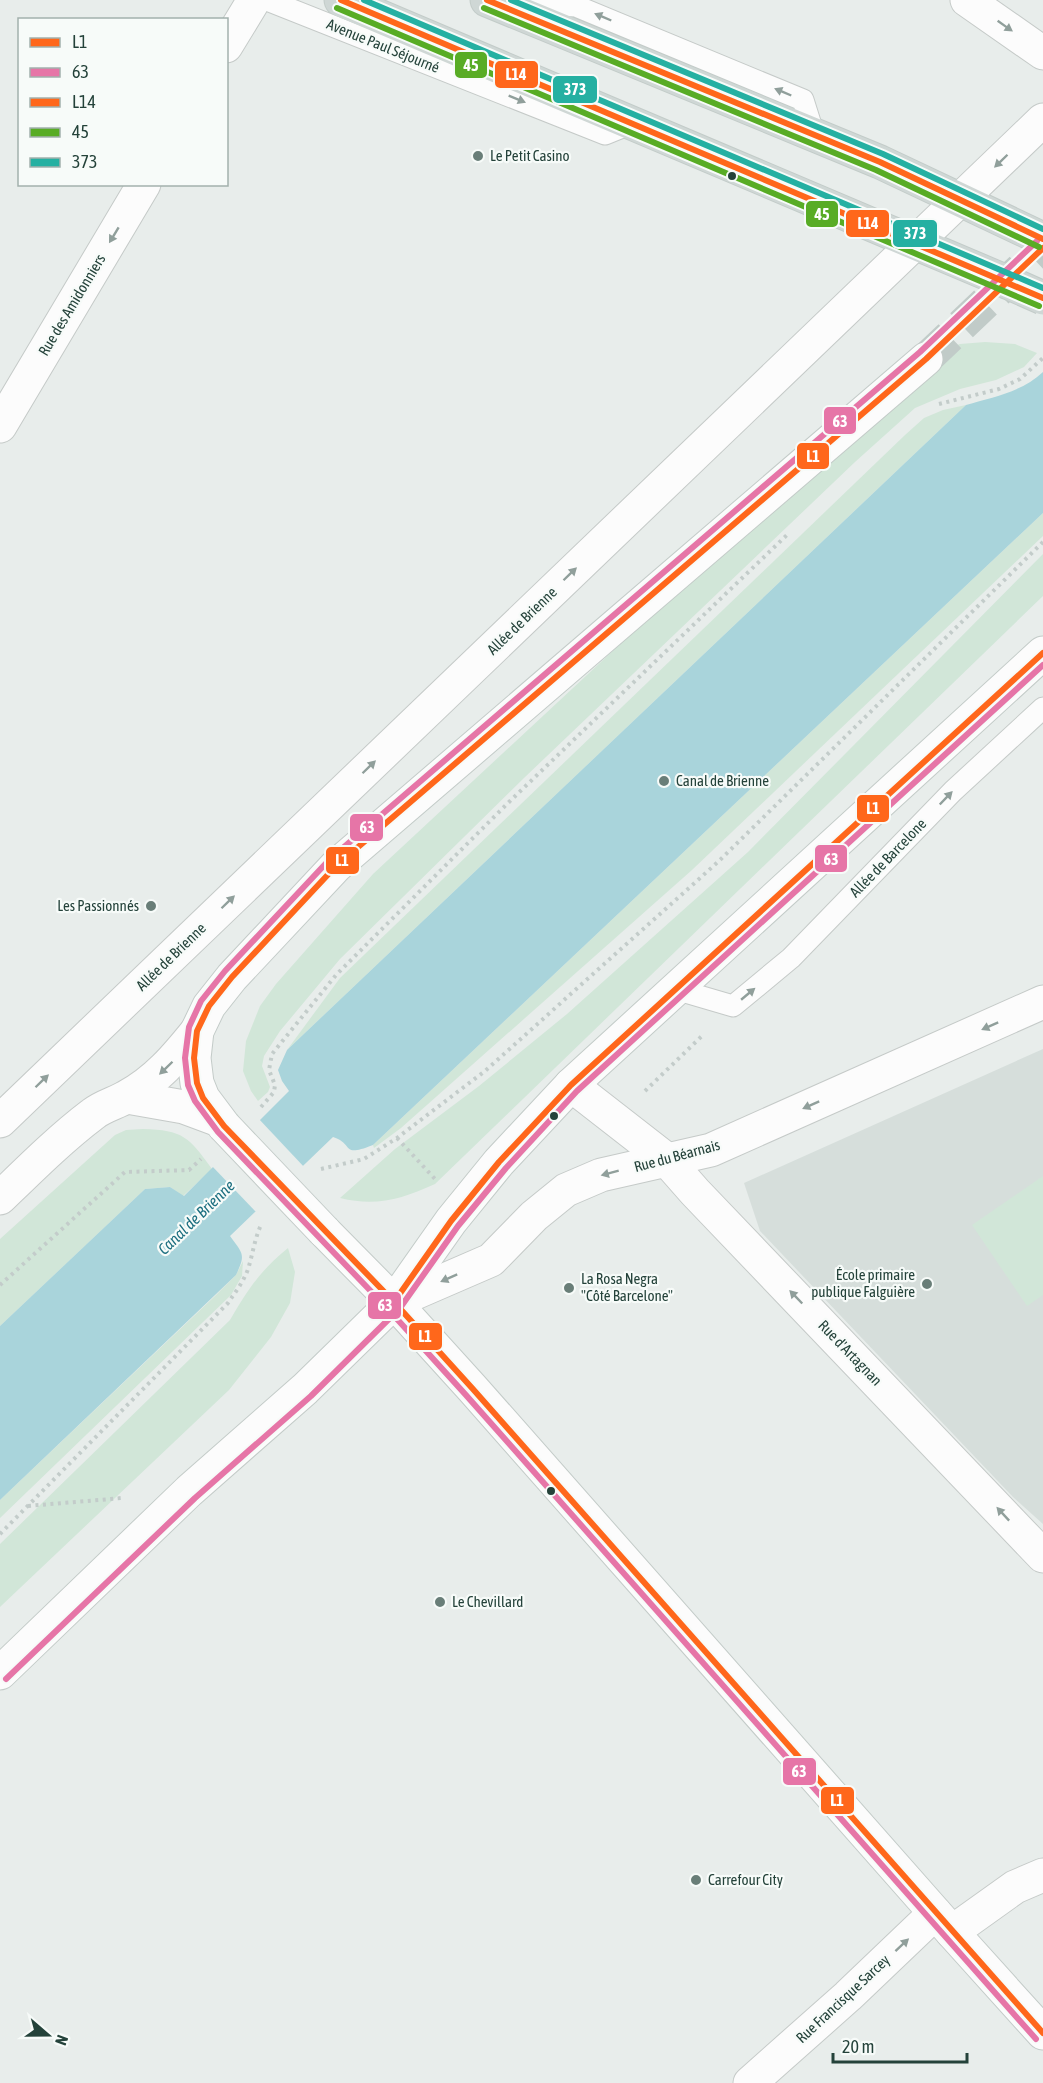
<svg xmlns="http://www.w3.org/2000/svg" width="1043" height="2083" font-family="'Asap Condensed',sans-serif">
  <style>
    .built { fill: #d6dedb }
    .green { fill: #d1e6d8 }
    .water { fill: #a9d4db }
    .pier { fill: #e8edeb }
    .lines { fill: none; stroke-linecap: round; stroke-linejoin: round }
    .secondary-tunnel { stroke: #c1cbc8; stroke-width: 33; stroke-dasharray: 33 16; stroke-linecap: butt }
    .lane-casing { stroke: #c5cac8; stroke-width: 23 }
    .street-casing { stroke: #c5cac8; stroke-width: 35 }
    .secondary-casing { stroke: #c3cbc8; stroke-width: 35 }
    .primary-casing { stroke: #c3ccc9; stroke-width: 35 }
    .path { stroke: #c3ccca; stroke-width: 4; stroke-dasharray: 3 4.5; stroke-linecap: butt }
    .lane { stroke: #fcfcfc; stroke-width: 21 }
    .street { stroke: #fcfcfc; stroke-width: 33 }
    .secondary { stroke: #fcfcfc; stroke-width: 33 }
    .primary { stroke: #cfd7d5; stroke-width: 33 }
    .secondary-bridge-casing { stroke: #c3cbc8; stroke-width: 35; stroke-linecap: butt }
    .primary-bridge-casing { stroke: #c3ccc9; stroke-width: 35; stroke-linecap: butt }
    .secondary-bridge { stroke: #fcfcfc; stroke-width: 33 }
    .primary-bridge { stroke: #cfd7d5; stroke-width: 33 }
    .bus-1-casing { stroke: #f7fbf9; stroke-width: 10 }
    .bus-2-casing { stroke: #f7fbf9; stroke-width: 10 }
    .bus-3-casing { stroke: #f7fbf9; stroke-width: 10 }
    .bus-4-casing { stroke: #f7fbf9; stroke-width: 10 }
    .bus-5-casing { stroke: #f7fbf9; stroke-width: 10 }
    .bus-1 { stroke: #ff671b; stroke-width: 6 }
    .bus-2 { stroke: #e675a7; stroke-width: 6 }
    .bus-3 { stroke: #ff671b; stroke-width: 6 }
    .bus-4 { stroke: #58ac25; stroke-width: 6 }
    .bus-5 { stroke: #25b0a2; stroke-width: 6 }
    .oneway { fill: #909f9b }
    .poi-dot { fill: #697e78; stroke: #f7fbf9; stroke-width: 2 }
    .bus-dot { fill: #24423a; stroke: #f7fbf9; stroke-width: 2 }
    .labels { text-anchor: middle; stroke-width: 4.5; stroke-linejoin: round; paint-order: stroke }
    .street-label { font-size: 15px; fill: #24423a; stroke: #f7fbf9 }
    .poi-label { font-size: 15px; fill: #24423a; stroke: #f7fbf9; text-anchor: start }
    .water-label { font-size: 16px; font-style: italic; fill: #1c6f80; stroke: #f7fbf9 }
    .line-badge { stroke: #f7fbf9; stroke-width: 2 }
    .badge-label { font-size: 16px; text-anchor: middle; font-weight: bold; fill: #fff }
  </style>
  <rect width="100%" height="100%" fill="#e8edeb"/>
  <!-- built -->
  <polygon class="built" points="1043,1049 1043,1524 1013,1497 760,1231 744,1183"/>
  <!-- green -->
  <g class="green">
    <polygon points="985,342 1015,344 1037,353 1024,367 996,380 960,389 915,408 855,462 524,778 340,959 280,1031 264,1056 262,1066 270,1087 268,1092 258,1101 251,1091 243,1071 246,1041 260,1006 276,984 373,874 932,354 960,344"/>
    <polygon points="966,405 287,1050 340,978 905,435 924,418 943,410"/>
    <polygon points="1043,513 1043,536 692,870 401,1128 374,1148 373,1145"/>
    <path d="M1043,554V596L435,1184C402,1199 376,1207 340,1198L395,1149L479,1086L567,1014L748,852Z"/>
    <path d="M143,1129C183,1130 189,1137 212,1169L183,1196L170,1187L145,1189L0,1326V1239L115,1135L126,1130Z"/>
    <polygon points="1043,1176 1043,1295 1027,1306 972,1225"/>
    <path d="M288,1248L295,1272L290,1303L271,1337L229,1390L0,1607V1544L230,1320C249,1288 259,1272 288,1248Z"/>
    <polygon points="243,1261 242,1276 231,1295 0,1518 0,1500 215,1296 236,1275"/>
  </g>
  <!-- water -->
  <path class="water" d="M1043,372V513L373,1145C340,1158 355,1144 333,1137L230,1236C243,1254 246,1254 236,1275L0,1500V1326L145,1189L170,1187L184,1196L289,1091L282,1081L278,1070L287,1050L966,405C993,397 1022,392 1043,372Z"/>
  <!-- pier -->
  <polygon class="pier" points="258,1118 305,1168 257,1213 211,1165"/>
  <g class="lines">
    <!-- secondary-tunnel -->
    <polyline class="secondary-tunnel" points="926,359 1043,248"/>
    <defs>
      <g id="lane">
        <polyline points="267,0 605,134 632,123"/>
        <polyline points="511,2 576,6 803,100 814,135"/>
        <polyline points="675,989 733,1006 791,958 953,791 1043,708"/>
      </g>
      <g id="street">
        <polyline points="967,0 1043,53"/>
        <polyline points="226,46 254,0"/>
        <polyline points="0,426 144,184"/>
        <polyline points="571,1085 666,1159 695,1192 1043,1556"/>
        <polyline points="127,1097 184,1107 219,1120"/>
        <polyline points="0,1121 1043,120"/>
        <path d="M0,1198C30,1169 60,1139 93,1114C103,1106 116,1103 126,1097C156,1081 176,1057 197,1031"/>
        <polyline points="394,1302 491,1260 534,1216 566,1190 601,1175 711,1150 1043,1002"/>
        <polyline points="952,1932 1015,1887 1043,1875"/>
        <polyline points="750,2083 848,1996 935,1913"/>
      </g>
      <g id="secondary">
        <polyline points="224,1126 203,1098 197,1083 194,1058 197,1031 209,1006 232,977 336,866 926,359"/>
        <polyline points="324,1231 394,1302 472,1388 952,1932 1043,2033"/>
        <polyline points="0,1673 189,1491 305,1389 394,1302 451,1221 499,1162 571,1085 1043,653"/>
      </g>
      <g id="primary">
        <polyline points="341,0 1007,282"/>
        <polyline points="487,0 880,162 1043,239"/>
      </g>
    </defs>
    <!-- lane casing -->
    <use href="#lane" class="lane-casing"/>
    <!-- street casing -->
    <use href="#street" class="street-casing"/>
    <!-- secondary casing -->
    <use href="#secondary" class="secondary-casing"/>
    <!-- primary casing -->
    <use href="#primary" class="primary-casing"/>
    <!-- path -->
    <g class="path">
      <polyline points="939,404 999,389 1020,379 1043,358"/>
      <polyline points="645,1091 704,1034"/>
      <polyline points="261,1107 274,1092 275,1085 269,1070 272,1054 336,975 509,802 789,533"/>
      <polyline points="397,1138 435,1179"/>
      <polyline points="321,1169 364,1159 397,1138 485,1071 719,861 1043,542"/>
      <polyline points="0,1285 125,1172 189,1170 201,1159"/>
      <polyline points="28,1506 122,1498"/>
      <path d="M0,1534L228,1303C236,1291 245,1280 249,1266C253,1252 255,1238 261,1225"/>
    </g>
    <!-- lane -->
    <use href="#lane" class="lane"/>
    <!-- street -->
    <use href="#street" class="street"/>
    <!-- secondary -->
    <use href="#secondary" class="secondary"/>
    <!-- primary -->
    <use href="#primary" class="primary"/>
    <defs>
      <polyline id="secondary-bridge" points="224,1126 324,1231"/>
      <polyline id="primary-bridge" points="1007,282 1043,298"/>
    </defs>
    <!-- secondary-bridge casing -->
    <use href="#secondary-bridge" class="secondary-bridge-casing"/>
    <!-- primary-bridge casing -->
    <use href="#primary-bridge" class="primary-bridge-casing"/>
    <!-- secondary-bridge -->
    <use href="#secondary-bridge" class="secondary-bridge"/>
    <!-- primary-bridge -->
    <use href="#primary-bridge" class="primary-bridge"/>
    <defs>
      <g id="bus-1">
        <polyline points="1043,248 926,359 336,866 232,977 209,1006 197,1031 194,1058 197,1083 203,1098 224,1126 394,1302 472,1388 1043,2033"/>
        <polyline points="394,1302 451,1221 499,1162 571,1085 1043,653"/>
      </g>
      <g id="bus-2">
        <polyline points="6,1679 195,1498 311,1396 400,1308 458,1226 506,1168 577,1091 1043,665"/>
        <polyline points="1036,2039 465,1394 387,1308 218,1132 195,1101 188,1085 185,1058 189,1027 201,1001 225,971 330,859 920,352 1037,241"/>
      </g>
      <g id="bus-3">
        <polyline points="341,0 1043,298"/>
        <polyline points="487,0 880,162 1043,239"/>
      </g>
      <g id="bus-4">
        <polyline points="337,8 1039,306"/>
        <polyline points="484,8 876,170 1039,247"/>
      </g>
      <g id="bus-5">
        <polyline points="364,0 1043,288"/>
        <polyline points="511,0 883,154 1043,229"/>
      </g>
    </defs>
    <!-- bus-1 casing -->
    <use href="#bus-1" class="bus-1-casing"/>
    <!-- bus-2 casing -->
    <use href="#bus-2" class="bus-2-casing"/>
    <!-- bus-3 casing -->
    <use href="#bus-3" class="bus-3-casing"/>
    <!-- bus-4 casing -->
    <use href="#bus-4" class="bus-4-casing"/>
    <!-- bus-5 casing -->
    <use href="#bus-5" class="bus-5-casing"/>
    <!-- bus-1 -->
    <use href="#bus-1" class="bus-1"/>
    <!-- bus-2 -->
    <use href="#bus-2" class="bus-2"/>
    <!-- bus-3 -->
    <use href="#bus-3" class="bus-3"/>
    <!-- bus-4 -->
    <use href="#bus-4" class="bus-4"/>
    <!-- bus-5 -->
    <use href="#bus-5" class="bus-5"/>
  </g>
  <!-- one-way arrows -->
  <defs><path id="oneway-solid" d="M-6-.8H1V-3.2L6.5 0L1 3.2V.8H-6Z" transform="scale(1.5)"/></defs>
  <g class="oneway">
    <use href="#oneway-solid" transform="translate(603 17) rotate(-157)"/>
    <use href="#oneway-solid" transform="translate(1005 26) rotate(35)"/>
    <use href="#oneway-solid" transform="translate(783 92) rotate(-157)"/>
    <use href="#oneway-solid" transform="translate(517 99) rotate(22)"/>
    <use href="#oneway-solid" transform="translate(1001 161) rotate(136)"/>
    <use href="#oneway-solid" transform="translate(114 235) rotate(121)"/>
    <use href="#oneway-solid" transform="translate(570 574) rotate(-44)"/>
    <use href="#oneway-solid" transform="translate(369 767) rotate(-44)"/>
    <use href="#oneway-solid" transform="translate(946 798) rotate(-46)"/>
    <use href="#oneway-solid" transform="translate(228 902) rotate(-44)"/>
    <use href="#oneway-solid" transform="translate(748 994) rotate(-40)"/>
    <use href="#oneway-solid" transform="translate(990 1026) rotate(156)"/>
    <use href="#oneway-solid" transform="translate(166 1068) rotate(136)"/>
    <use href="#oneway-solid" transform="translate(42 1081) rotate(-44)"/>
    <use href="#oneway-solid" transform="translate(811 1105) rotate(156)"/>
    <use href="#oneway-solid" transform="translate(610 1173) rotate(165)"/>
    <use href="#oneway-solid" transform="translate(449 1278) rotate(156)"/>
    <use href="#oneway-solid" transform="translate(796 1297) rotate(-134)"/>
    <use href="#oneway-solid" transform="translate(1003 1514) rotate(-133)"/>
    <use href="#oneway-solid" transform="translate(902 1945) rotate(-43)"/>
  </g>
  <!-- markers -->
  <g class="poi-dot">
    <circle cx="478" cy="156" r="6"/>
    <circle cx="664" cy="781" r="6"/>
    <circle cx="151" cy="906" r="6"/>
    <circle cx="927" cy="1284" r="6"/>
    <circle cx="569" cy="1288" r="6"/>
    <circle cx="440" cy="1602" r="6"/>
    <circle cx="696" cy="1880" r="6"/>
  </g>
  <g class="bus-dot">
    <circle cx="732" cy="176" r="5"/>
    <circle cx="554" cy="1116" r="5"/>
    <circle cx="551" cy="1491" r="5"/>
  </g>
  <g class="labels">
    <!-- street labels -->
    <g class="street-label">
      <text transform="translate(383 46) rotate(22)" y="5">Avenue Paul Séjourné</text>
      <text transform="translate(72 305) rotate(-59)" y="5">Rue des Amidonniers</text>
      <text transform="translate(522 621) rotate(-44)" y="5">Allée de Brienne</text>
      <text transform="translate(888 858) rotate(-46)" y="5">Allée de Barcelone</text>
      <text transform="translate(171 957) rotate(-44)" y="5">Allée de Brienne</text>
      <text transform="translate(677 1156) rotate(-15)" y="5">Rue du Béarnais</text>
      <text transform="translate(850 1353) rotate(46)" y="5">Rue d'Artagnan</text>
      <text transform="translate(843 1999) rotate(-43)" y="5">Rue Francisque Sarcey</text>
    </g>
    <!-- poi labels -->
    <g class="poi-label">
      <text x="490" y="161">Le Petit Casino</text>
      <text x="676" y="786">Canal de Brienne</text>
      <text x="139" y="911" text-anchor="end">Les Passionnés</text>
      <text x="915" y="1280" text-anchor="end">École primaire<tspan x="915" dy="17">publique Falguière</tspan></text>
      <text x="581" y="1284">La Rosa Negra<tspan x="581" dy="17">"Côté Barcelone"</tspan></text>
      <text x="452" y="1607">Le Chevillard</text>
      <text x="708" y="1885">Carrefour City</text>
    </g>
    <!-- water labels -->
    <g class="water-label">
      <text transform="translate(196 1217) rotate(-44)" y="6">Canal de Brienne</text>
    </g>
  </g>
  <g class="line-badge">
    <rect x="454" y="51" width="34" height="28" rx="6" fill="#58ac25"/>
    <rect x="494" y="60" width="45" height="29" rx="6" fill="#ff671b"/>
    <rect x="552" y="75" width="46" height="29" rx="6" fill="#25b0a2"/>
    <rect x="805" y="200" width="34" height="28" rx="6" fill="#58ac25"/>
    <rect x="845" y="209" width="45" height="29" rx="6" fill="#ff671b"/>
    <rect x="892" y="219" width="46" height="29" rx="6" fill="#25b0a2"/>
    <rect x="823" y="406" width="34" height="29" rx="6" fill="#e675a7"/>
    <rect x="796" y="442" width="34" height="28" rx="6" fill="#ff671b"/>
    <rect x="856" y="794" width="34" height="29" rx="6" fill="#ff671b"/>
    <rect x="349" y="813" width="35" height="29" rx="6" fill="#e675a7"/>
    <rect x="814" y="844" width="34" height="29" rx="6" fill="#e675a7"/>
    <rect x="325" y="846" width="35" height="29" rx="6" fill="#ff671b"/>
    <rect x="367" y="1291" width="35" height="29" rx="6" fill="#e675a7"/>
    <rect x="408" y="1322" width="35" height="29" rx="6" fill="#ff671b"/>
    <rect x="782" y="1757" width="35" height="29" rx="6" fill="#e675a7"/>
    <rect x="820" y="1786" width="35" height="29" rx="6" fill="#ff671b"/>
  </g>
  <g class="badge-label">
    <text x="471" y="71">45</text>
    <text x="516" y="80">L14</text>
    <text x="575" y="95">373</text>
    <text x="822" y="220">45</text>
    <text x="868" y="229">L14</text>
    <text x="915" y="239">373</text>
    <text x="840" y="427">63</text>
    <text x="813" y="462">L1</text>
    <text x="873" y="814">L1</text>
    <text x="367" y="833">63</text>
    <text x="831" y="865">63</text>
    <text x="342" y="866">L1</text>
    <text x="385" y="1311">63</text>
    <text x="425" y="1342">L1</text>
    <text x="799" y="1777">63</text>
    <text x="837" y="1806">L1</text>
  </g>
  <!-- legend -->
  <rect x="18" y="18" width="210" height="168" fill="#f7fbf9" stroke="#a3b1ad" stroke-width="1.5"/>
  <rect x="30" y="38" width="30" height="9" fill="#ff671b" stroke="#a3b1ad" stroke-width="1.5"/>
  <text x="72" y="48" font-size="18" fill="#24423a">L1</text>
  <rect x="30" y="68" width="30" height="9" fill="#e675a7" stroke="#a3b1ad" stroke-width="1.5"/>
  <text x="72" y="78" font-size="18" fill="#24423a">63</text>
  <rect x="30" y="98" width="30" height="9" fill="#ff671b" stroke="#a3b1ad" stroke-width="1.5"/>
  <text x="72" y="108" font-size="18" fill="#24423a">L14</text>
  <rect x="30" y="128" width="30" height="9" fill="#58ac25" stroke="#a3b1ad" stroke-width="1.5"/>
  <text x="72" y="138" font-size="18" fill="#24423a">45</text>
  <rect x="30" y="158" width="30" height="9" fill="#25b0a2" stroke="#a3b1ad" stroke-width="1.5"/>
  <text x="72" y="168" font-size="18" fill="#24423a">373</text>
  <!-- north arrow -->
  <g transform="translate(48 2035) rotate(110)" stroke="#f7fbf9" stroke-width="4.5" paint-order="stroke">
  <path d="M0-4.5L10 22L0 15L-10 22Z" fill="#24423a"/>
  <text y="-9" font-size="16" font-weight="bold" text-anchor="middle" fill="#24423a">N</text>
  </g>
  <!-- scale -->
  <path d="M833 2053v9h134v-9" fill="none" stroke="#24423a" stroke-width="3"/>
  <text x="842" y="2053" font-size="18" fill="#24423a" stroke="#f7fbf9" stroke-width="4.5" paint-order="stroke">20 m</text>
</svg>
